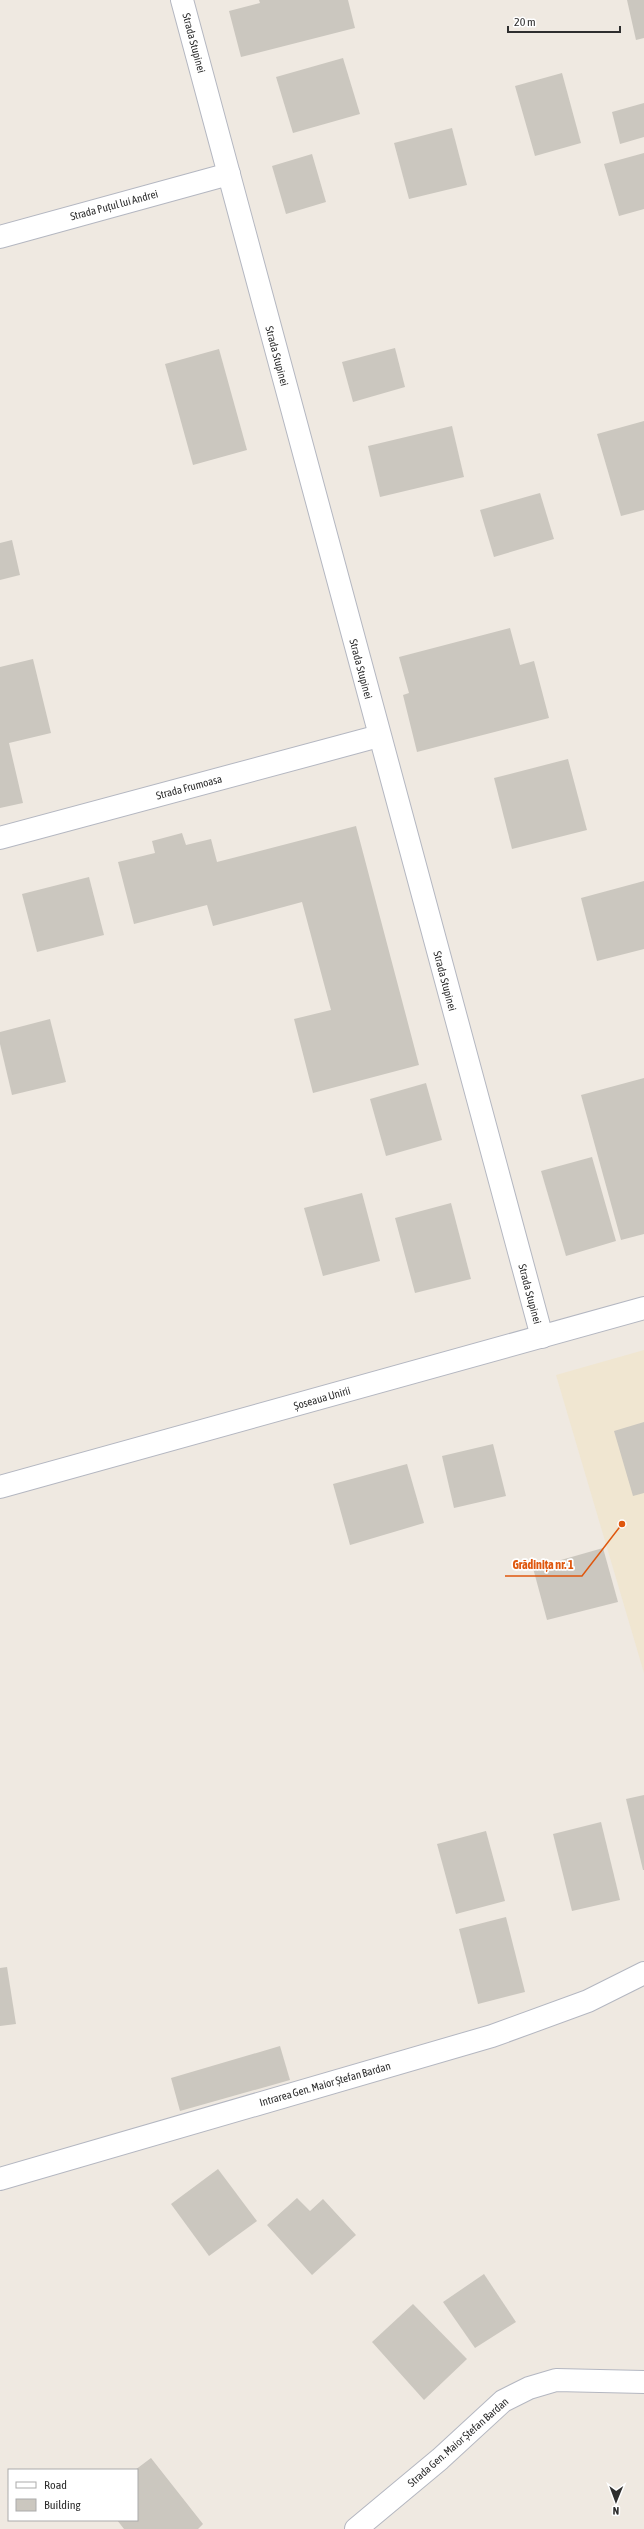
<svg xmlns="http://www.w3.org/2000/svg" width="644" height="2529" font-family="'Asap Condensed',sans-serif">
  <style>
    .education { fill: #f0e6d1 }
    .building { fill: #cbc7bf }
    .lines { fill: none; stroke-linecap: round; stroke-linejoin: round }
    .minor-casing { stroke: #b4b7c1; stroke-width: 24 }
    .secondary-casing { stroke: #b4b7c1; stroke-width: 24 }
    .minor { stroke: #fff; stroke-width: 22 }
    .secondary { stroke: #fff; stroke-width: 22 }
    .labels { text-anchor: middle; stroke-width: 3.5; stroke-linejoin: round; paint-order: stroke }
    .street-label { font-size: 11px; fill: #2e2e2e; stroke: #fff }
    .leader { fill: none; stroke: #df570e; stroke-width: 1.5 }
    .callout-dot { fill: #df570e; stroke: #fff; stroke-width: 1.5 }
    .callout-label { font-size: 12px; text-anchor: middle; font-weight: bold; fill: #df570e; stroke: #fff; stroke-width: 3.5; stroke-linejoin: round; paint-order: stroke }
  </style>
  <rect width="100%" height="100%" fill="#efe9e1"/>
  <!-- education -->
  <polygon class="education" points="644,1350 644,1673 556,1375"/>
  <!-- building -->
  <g class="building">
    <polygon points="259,0 348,0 355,28 241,57 229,11 260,3"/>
    <polygon points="627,0 644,0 644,38 636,40"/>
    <polygon points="343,58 360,114 293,133 276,77"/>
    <polygon points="562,73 581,143 535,156 515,86"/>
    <polygon points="644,103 644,137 620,144 612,112"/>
    <polygon points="452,128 467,185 409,199 394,143"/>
    <polygon points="644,153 644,209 619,216 604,164"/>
    <polygon points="312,154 326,202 286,214 272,166"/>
    <polygon points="395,348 405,387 353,402 342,362"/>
    <polygon points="219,349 247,450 193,465 165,364"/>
    <polygon points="644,421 644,510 621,516 597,434"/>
    <polygon points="452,426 464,477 380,497 368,446"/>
    <polygon points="540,493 554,539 494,557 480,510"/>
    <polygon points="12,540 20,575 0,580 0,543"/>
    <polygon points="510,628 520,665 534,661 549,718 417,752 403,695 409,693 399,657"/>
    <polygon points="33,659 51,733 9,743 23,803 0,808 0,667"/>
    <polygon points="568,759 587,830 512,849 494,778"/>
    <polygon points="356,826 419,1065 313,1093 294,1019 331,1010 302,902 213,926 207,905 134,924 118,862 155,853 152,841 182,833 186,845 211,839 217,862"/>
    <polygon points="89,877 104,935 37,952 22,894"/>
    <polygon points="644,881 644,949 597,961 581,898"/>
    <polygon points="50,1019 66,1082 12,1095 0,1044 0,1032"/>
    <polygon points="644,1078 644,1234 621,1240 581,1095"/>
    <polygon points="426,1083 442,1140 386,1156 370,1099"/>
    <polygon points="592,1157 616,1241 566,1256 541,1171"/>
    <polygon points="362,1193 380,1261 323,1276 304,1208"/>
    <polygon points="451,1203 471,1279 415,1293 395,1218"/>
    <polygon points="644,1422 644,1493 633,1496 614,1431"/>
    <polygon points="493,1444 506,1496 454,1508 442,1456"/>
    <polygon points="407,1464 424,1523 350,1545 333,1484"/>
    <polygon points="603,1548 618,1602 547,1620 533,1568"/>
    <polygon points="644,1795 644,1870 643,1870 626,1799"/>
    <polygon points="601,1822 620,1900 572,1911 553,1834"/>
    <polygon points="486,1831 505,1901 456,1914 437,1844"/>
    <polygon points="506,1917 525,1992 478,2004 459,1929"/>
    <polygon points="7,1967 16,2024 0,2026 0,1968"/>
    <polygon points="280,2046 290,2080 180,2111 171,2078"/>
    <polygon points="218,2169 257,2221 209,2256 171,2204"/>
    <polygon points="297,2198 310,2211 323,2199 356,2235 312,2275 267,2225"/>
    <polygon points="484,2274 516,2322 475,2348 443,2302"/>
    <polygon points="413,2304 467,2359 424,2400 372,2342"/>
    <polygon points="151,2458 203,2524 198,2529 124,2529 117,2520 137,2520 135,2470"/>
  </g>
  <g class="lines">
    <defs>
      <g id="minor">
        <polyline points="182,0 542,1337"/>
        <polyline points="0,237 229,174"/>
        <polyline points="0,838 379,736"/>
        <polyline points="0,2179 492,2036 588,2001 644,1973"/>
        <polyline points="356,2529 440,2459 503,2401 529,2388 556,2380 644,2382"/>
      </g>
      <polyline id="secondary" points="0,1487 644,1308"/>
    </defs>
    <!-- minor casing -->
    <use href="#minor" class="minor-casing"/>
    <!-- secondary casing -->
    <use href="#secondary" class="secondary-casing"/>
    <!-- minor -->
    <use href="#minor" class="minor"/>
    <!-- secondary -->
    <use href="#secondary" class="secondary"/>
  </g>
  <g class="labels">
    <!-- street labels -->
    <g class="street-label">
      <text transform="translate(194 43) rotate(75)" y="4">Strada Stupinei</text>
      <text transform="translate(114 205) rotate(-15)" y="4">Strada Puțul lui Andrei</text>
      <text transform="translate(277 356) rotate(75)" y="4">Strada Stupinei</text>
      <text transform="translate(361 669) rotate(75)" y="4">Strada Stupinei</text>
      <text transform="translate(189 787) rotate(-15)" y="4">Strada Frumoasa</text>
      <text transform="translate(445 981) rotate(75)" y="4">Strada Stupinei</text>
      <text transform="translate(530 1294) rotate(75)" y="4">Strada Stupinei</text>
      <text transform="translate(322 1398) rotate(-16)" y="4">Șoseaua Unirii</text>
      <text transform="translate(325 2084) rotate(-16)" y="4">Intrarea Gen. Maior Ștefan Bardan</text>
      <text transform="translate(458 2442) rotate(-41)" y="4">Strada Gen. Maior Ștefan Bardan</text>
    </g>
  </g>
  <!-- callouts -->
  <path class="leader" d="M622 1524L582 1576H505"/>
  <circle class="callout-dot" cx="622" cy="1524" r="4"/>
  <g class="callout-label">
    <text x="543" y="1569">Grădinița nr. 1</text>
  </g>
  <!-- legend -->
  <rect x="8" y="2469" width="130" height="52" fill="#ffffff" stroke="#ababab"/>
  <rect x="16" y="2482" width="20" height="6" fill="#ffffff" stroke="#ababab"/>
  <text x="44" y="2489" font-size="12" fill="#2e2e2e">Road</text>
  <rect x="16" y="2499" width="20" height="12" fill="#cbc7bf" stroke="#ababab"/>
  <text x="44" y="2509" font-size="12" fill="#2e2e2e">Building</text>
  <!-- north arrow -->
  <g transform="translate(616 2501) rotate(181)" stroke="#ffffff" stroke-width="3" paint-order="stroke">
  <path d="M0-3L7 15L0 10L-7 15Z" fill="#2e2e2e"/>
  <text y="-6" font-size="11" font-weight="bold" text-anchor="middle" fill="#2e2e2e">N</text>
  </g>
  <!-- scale -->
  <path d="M508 26v6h112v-6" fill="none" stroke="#2e2e2e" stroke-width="2"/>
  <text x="514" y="26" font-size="12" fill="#2e2e2e" stroke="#ffffff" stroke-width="3" paint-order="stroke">20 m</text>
</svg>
